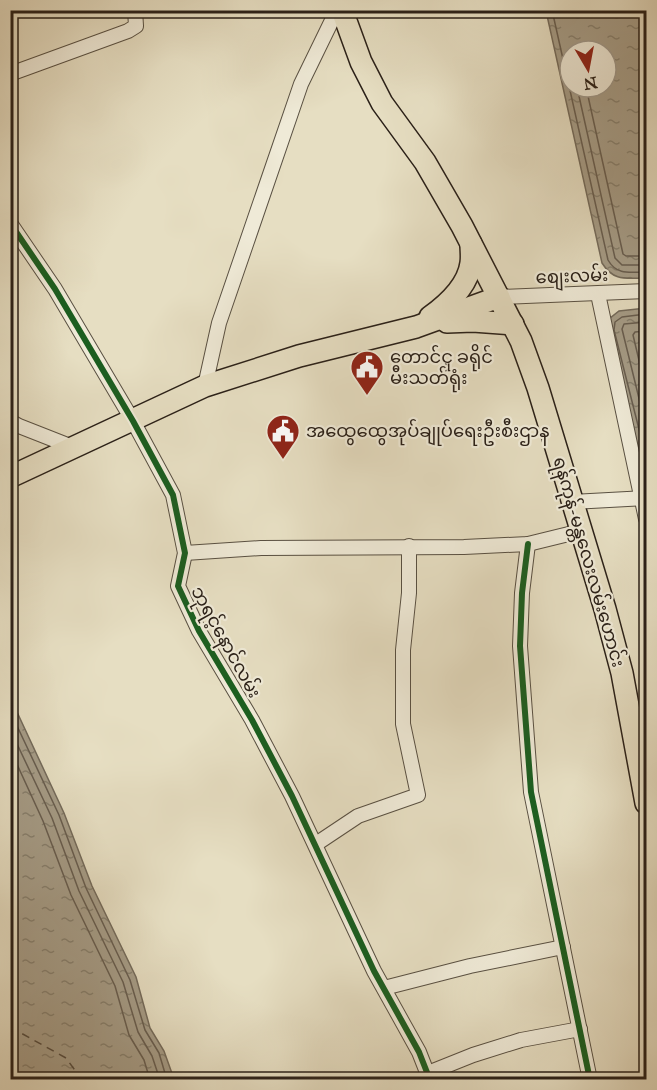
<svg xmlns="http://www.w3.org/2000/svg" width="657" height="1090" font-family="'IM FELL Great Primer','Noto Sans Myanmar',serif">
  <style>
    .water { fill: url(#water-ripples); stroke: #746b5b; stroke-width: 1.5; fill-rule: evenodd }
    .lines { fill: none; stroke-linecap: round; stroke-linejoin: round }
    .shore { stroke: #685e50; stroke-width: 1.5 }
    .ferry { stroke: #554c3f; stroke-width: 1.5; stroke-dasharray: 8 6; stroke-linecap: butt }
    .minor-casing { stroke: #595042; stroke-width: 16 }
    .highway-casing { stroke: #2a2018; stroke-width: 24 }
    .minor { stroke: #efead7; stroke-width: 14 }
    .highway { stroke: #e6dec2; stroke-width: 21 }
    .cycleway-casing { stroke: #efead7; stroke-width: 10 }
    .cycleway { stroke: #1b5e20; stroke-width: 6 }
    .labels { text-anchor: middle; stroke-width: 4.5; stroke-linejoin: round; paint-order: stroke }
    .street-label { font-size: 18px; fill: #2a2018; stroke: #efead7 }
    .poi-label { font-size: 18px; fill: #2a2018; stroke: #efead7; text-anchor: start }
  </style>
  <defs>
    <pattern id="water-ripples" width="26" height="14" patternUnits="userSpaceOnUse" patternTransform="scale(1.5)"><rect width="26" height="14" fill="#a69d88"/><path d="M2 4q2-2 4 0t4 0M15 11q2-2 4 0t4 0" fill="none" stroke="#87806e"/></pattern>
  </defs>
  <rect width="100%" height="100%" fill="#e6dec2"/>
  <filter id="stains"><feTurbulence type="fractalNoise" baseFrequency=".00333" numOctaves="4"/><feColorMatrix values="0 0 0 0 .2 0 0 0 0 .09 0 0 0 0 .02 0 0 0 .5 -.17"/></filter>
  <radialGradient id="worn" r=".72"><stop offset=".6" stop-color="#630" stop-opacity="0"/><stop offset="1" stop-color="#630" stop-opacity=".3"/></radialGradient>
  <!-- water -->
  <g class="water">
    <path d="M546,11H646V278C626,278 614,282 602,263ZM570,51H606V87H570Z"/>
    <polygon points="646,308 646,477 608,331 609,319 619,311"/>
    <polygon points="10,697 64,813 92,886 136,977 150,1028 164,1051 174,1079 11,1079"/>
  </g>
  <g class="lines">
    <!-- shore -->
    <g class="shore">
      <path d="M552,10L608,260C617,276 631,272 646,272"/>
      <polyline points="577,87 615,258 622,265 646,265"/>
      <polyline points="586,87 623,254 626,256 646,256"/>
      <polyline points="646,314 622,317 615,322 614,330 646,457"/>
      <polyline points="646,322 624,324 622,329 646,427"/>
      <polyline points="646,331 635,332 633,335 646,390"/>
      <polyline points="10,711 59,815 86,888 130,980 145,1030 159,1053 167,1080"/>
      <polyline points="10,729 52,818 79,891 123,982 138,1032 152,1056 160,1080"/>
      <polyline points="10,749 43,821 71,895 115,986 129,1035 144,1060 150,1080"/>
    </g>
    <!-- ferry -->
    <polyline class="ferry" points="10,1027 66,1058 82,1080"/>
    <defs>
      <g id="minor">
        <polyline points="10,74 128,31 136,26 135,10"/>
        <polyline points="10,223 55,289 133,421 173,495 185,553 178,586 199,631 252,720 292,796 374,971 419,1052 430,1080"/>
        <polyline points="598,294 646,519"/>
        <polyline points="499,297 646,291"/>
        <polyline points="205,386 219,323 301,84 337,10"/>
        <polyline points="10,421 19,426 75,448"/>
        <polyline points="572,502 646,498"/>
        <polyline points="528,544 522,593 520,646 531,792 590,1080"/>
        <polyline points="185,553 261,548 464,547 528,544 581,531"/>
        <polyline points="316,844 358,816 418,795 403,724 403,650 409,593 409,546"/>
        <polyline points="384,988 470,966 563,947"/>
        <polyline points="428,1073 473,1055 521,1040 580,1029"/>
      </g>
      <g id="highway">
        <polyline points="342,10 361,62 382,103 425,162 462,226 521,341 538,388 605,609 622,673 646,803"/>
        <path d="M430,317C448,304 468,286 471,263C472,257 471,250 471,244"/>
        <polyline points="447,322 473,321 513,324"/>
        <polyline points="10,477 205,386 299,356 416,327 499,297"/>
      </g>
    </defs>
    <!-- minor casing -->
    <use href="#minor" class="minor-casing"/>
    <!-- highway casing -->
    <use href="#highway" class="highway-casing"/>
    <!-- minor -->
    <use href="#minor" class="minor"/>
    <!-- highway -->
    <use href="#highway" class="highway"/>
    <defs>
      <g id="cycleway">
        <polyline points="10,223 55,289 133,421 173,495 185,553 178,586 199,631 252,720 292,796 374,971 419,1052 430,1080"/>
        <polyline points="528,544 522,593 520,646 531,792 590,1080"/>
      </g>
    </defs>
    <!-- cycleway casing -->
    <use href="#cycleway" class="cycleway-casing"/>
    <!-- cycleway -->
    <use href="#cycleway" class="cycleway"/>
  </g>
  <!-- icons -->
  <defs>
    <symbol id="civic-pin" viewBox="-11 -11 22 30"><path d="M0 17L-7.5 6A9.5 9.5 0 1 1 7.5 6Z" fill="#8f2418" stroke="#efead7"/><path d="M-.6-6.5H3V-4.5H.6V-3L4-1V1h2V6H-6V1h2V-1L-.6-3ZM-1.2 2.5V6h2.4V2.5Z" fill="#fff"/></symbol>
  </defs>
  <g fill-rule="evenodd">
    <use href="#civic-pin" x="348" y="348" width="38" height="52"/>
    <use href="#civic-pin" x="264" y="412" width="38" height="52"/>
  </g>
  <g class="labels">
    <!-- street labels -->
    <g class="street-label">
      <text transform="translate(572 276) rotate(-2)" y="6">စျေးလမ်း</text>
      <text transform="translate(589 562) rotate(74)" y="6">ရန်ကုန်-မန္တလေးလမ်းဟောင်း</text>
      <text transform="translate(226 642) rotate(61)" y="6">ဘုရင့်နောင်လမ်း</text>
    </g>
    <!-- poi labels -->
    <g class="poi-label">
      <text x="390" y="363">တောင်ငူ ခရိုင်<tspan x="390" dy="21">မီးသတ်ရုံး</tspan></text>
      <text x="306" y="437">အထွေထွေအုပ်ချုပ်ရေးဦးစီးဌာန</text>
    </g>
  </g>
  <!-- margin -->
  <rect width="657" height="1090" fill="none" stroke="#e6dec2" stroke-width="36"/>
  <rect x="12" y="12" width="633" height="1066" fill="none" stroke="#2a2018" stroke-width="3"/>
  <rect x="18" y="18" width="621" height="1054" fill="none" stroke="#2a2018" stroke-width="1.5"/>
  <!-- north arrow -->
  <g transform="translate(588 69) rotate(170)"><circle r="28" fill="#efead7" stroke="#a0998b" stroke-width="1.5"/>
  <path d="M0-4.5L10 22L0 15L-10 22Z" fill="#8f2418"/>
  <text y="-9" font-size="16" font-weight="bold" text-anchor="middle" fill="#2a2018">N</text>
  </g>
  <rect width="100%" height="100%" filter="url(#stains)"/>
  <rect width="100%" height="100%" fill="url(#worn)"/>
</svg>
